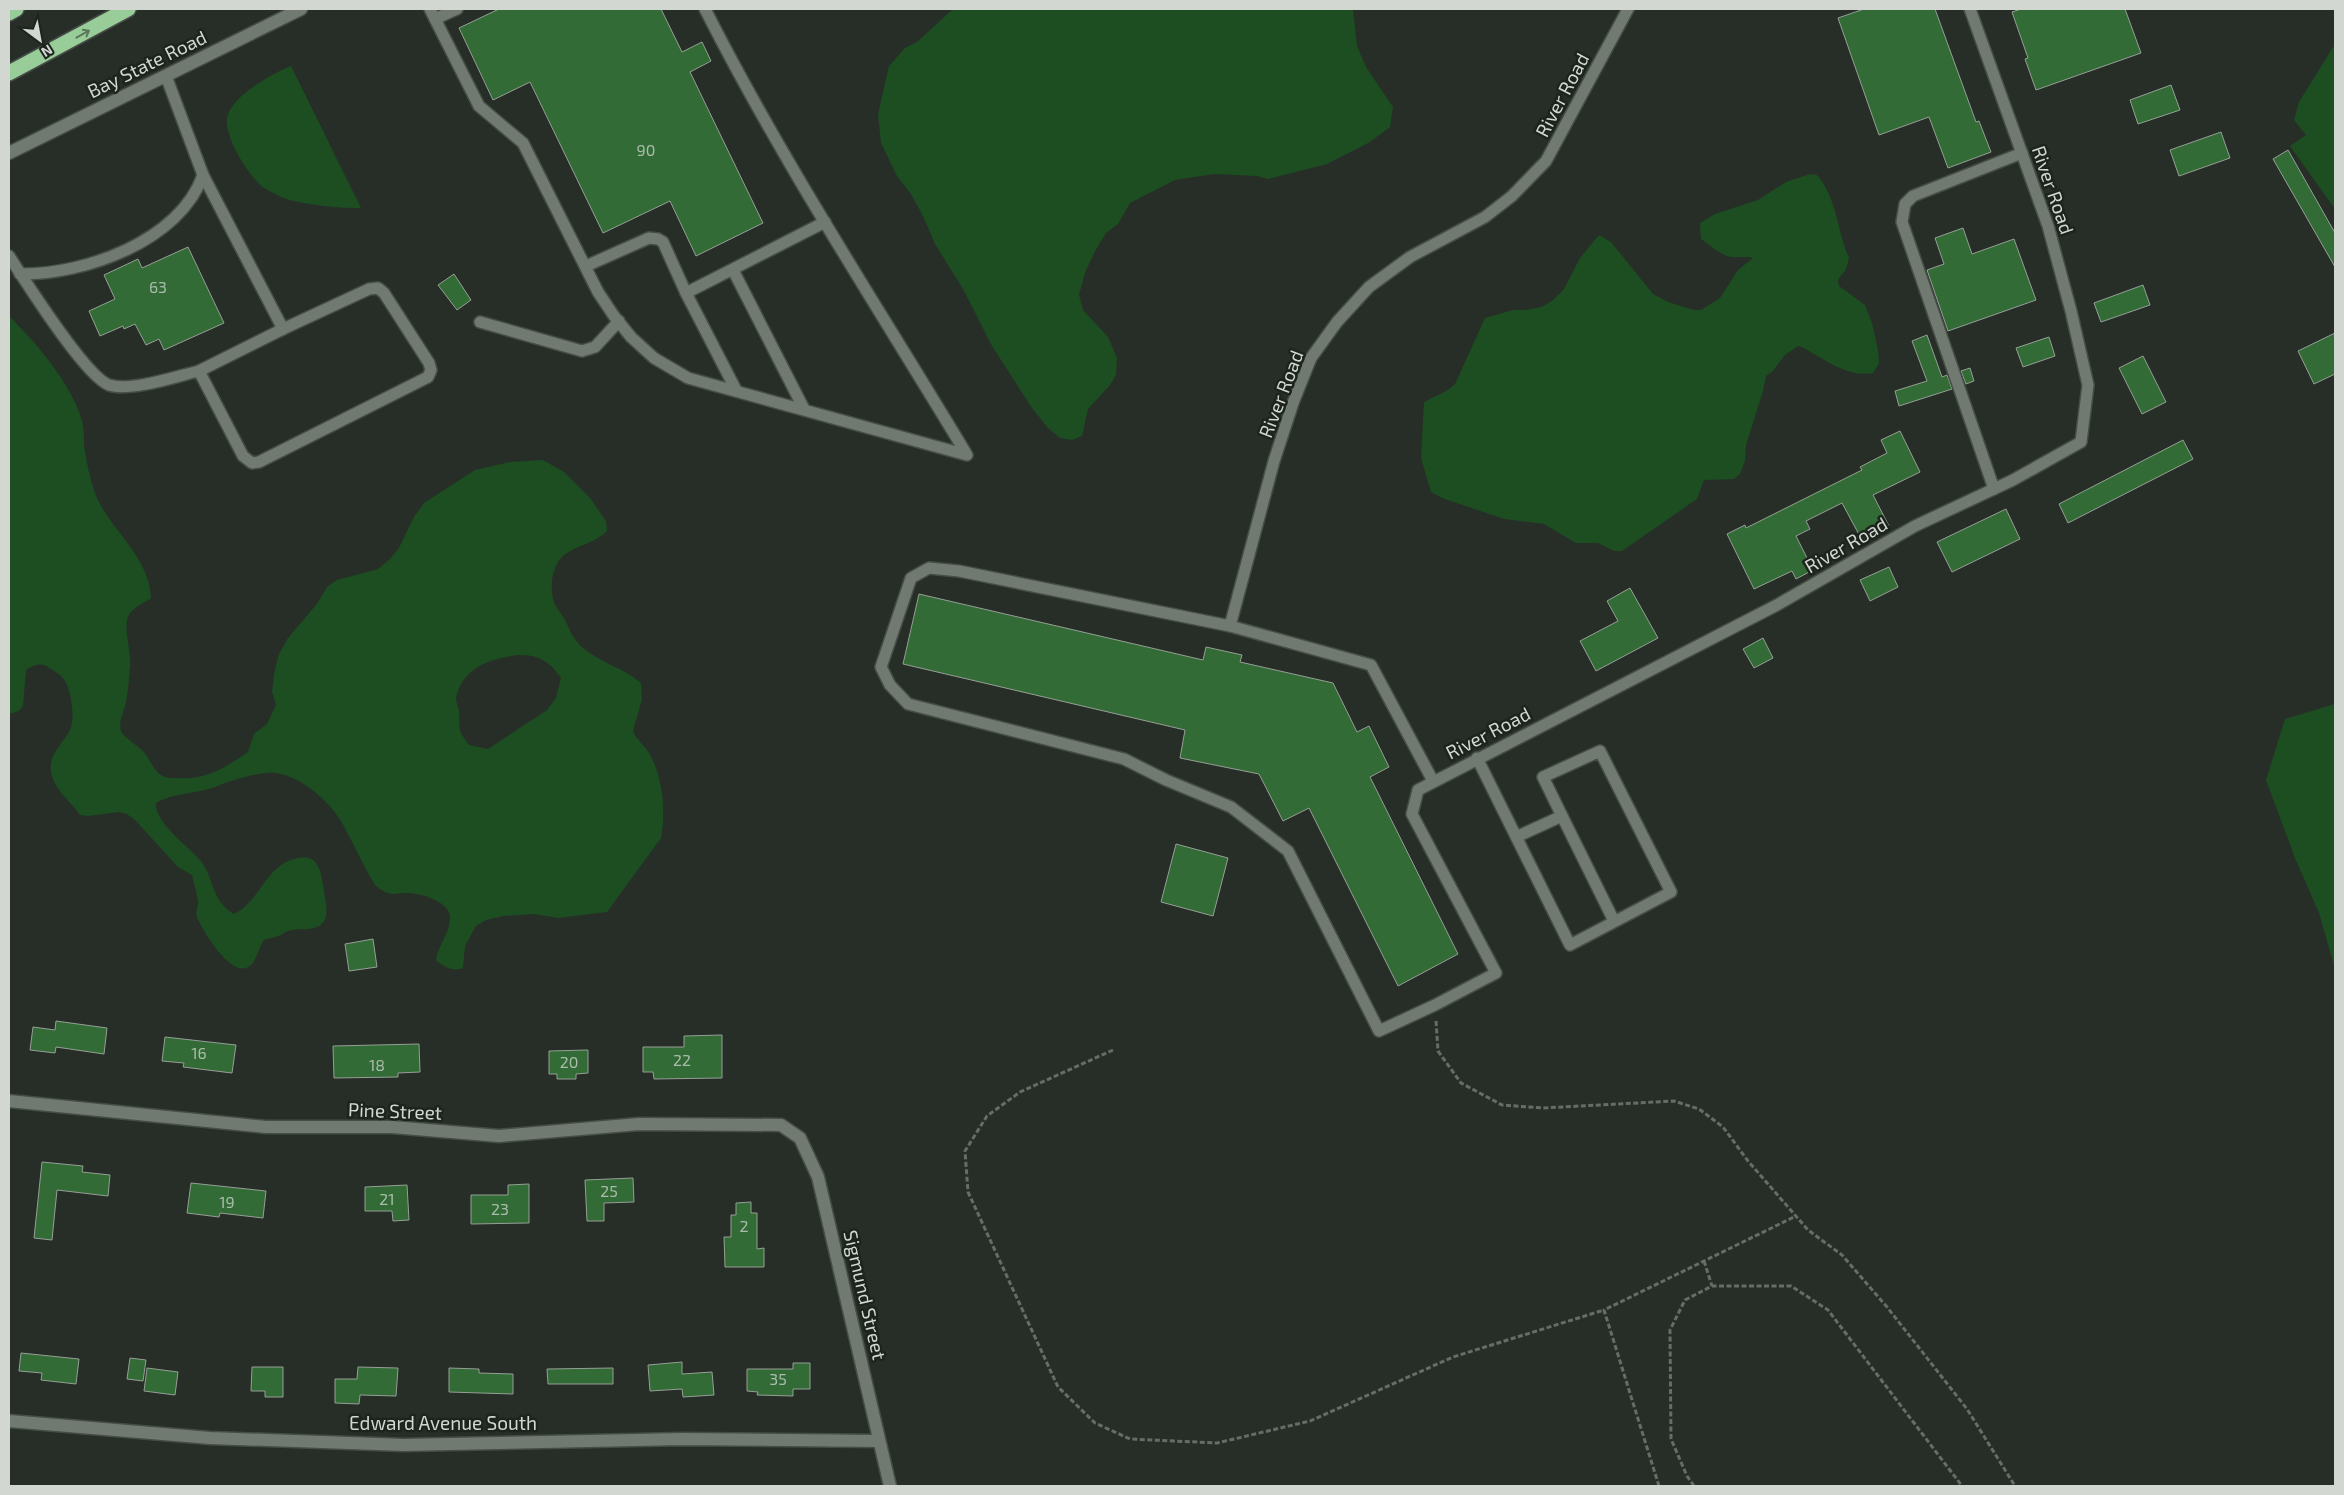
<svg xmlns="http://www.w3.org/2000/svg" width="2344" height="1495" font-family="'Exo 2',sans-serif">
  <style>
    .green { fill: #1c4e21; fill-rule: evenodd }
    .building { fill: #336b37; stroke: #969f96 }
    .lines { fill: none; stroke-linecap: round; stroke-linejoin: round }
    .service-casing { stroke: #464c46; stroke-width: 14 }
    .minor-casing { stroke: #464c46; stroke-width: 15 }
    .motorway-casing { stroke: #464c46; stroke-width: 18 }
    .path { stroke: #666d66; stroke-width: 3; stroke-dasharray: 5 2.5; stroke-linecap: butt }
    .service { stroke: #717a71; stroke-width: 11 }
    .minor { stroke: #717a71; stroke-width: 12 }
    .motorway { stroke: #98cd99; stroke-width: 15 }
    .oneway { stroke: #5a785b }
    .labels { text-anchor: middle; stroke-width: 5; stroke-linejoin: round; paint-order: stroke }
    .number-label { font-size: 16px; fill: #aabcab }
    .street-label { font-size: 19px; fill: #d2d7d2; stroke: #1d241d }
  </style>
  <rect width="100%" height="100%" fill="#272e27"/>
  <!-- green -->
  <g class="green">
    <polygon points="953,9 1353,9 1357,46 1366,67 1393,107 1390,127 1370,142 1327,164 1268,179 1257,176 1214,174 1175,180 1130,203 1118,224 1106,233 1095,251 1085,273 1079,295 1083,310 1108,337 1117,358 1116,375 1110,385 1088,409 1082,436 1072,440 1060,438 1048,428 1032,408 992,346 963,289 935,244 923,216 911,194 897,176 881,143 878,114 889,66 905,48 917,42"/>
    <polygon points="2335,44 2335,209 2290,146 2306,135 2294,120 2299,102"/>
    <path d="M291,66L361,208C343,209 297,204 281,197C276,194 269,191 264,188C249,177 224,137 227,118C230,97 273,73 291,66Z"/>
    <path d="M1810,174L1817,175C1837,198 1837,231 1849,258L1846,269L1838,280L1839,286L1865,305L1872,323L1878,350L1879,363L1873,373C1849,378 1825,360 1804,348L1798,346L1785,355L1772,372L1766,376L1763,391L1746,445L1745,461L1740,474L1734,479L1704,480L1697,499L1622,551H1614L1598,543H1576L1544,524L1504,519L1442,498L1431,492L1421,458L1424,402L1448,390L1455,384L1485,318L1513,310H1526L1542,307L1553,300L1564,289L1580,258L1599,235L1611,242L1653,294L1668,302L1694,310H1701L1720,298L1738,270L1753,258C1746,256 1740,258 1733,257C1722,257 1710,245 1701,239L1700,223L1715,214L1758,200L1786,182Z"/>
    <path d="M9,316C36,343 72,384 82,421C84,428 84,436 84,444C86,460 90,480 96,496C112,532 149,556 151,598C143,604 132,607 128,617C123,628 132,654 130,668C129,680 128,691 126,702C124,712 118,721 121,731C122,736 138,746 143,751C149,758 154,771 161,775C166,779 173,778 179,778C207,780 226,767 248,752L254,734L267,724L276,705L272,692L274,674L279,654L288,638L316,605L328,586L337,580L378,569L390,559L399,548L414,517L424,503L475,470L510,462L543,460L564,472L590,498L606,521L607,531C595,544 574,545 561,558C551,569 550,589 554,602C556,608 561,613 564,618C570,630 572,638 582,647C600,663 624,668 641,683L642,699L633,731C636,739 644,745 649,753C663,777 666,811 661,838L607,912L558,918L534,914L503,916L486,920L476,926L465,946L463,968C453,972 444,967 436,960C438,945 451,932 450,916C448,900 417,892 404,893C398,893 394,895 388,893C383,892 379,888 375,885C362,864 353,842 341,821C328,799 293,769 266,773C249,775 230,781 215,787C196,794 172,793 156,803C155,823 187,845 200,860C215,878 210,900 234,914C259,902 265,869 291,860C318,850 321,870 324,891C325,900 329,913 324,921C317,933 299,927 288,931C285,932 282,935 278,936C274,938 268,938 264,940C259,947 257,958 252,964C234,984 202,930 197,917C195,912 198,907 198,902C197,893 194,884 192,875L178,867L135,820L127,814L119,812L88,816L80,815C70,800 54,791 51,771C48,753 65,743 71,727C75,716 71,691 65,681C62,676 56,672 51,669C42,662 35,664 26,670L23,706L19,711L9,714ZM517,655C537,654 550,661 561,678L556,698L547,710L488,749L469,745C456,727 460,731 459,710C458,706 456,702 456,699C456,694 459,689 461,684C474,663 495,659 517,655Z"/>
    <polygon points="2335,704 2335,969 2319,913 2295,858 2266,780 2285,719"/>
  </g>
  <!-- building -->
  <g class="building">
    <polygon points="499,9 661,9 682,52 702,42 711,61 690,72 763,223 696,256 670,201 603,233 530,82 493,100 459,28"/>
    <polygon points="1864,9 1935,9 1976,122 1979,121 1991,152 1948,168 1929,117 1879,135 1838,18"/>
    <polygon points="2021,9 2125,9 2141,53 2036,90 2025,59 2028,58 2012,12"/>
    <polygon points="2171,85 2180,110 2138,124 2130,100"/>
    <polygon points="2221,132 2230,158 2179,176 2170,150"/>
    <polygon points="2288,150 2335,233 2335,267 2273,159"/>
    <polygon points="1963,228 1972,254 2014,239 2036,300 1948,331 1927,270 1944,264 1935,238"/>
    <polygon points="188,247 224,323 164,350 159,339 146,345 135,324 124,329 123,326 100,336 89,311 115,299 104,275 138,259 142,268"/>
    <polygon points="454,274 471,300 457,310 438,285"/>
    <polygon points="2143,285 2150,305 2101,322 2094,303"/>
    <polygon points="2335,333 2335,374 2314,384 2298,351"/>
    <polygon points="1927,335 1942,377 1947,375 1952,389 1899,406 1895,391 1927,381 1912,341"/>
    <polygon points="2049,337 2055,356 2023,367 2016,348"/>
    <polygon points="2143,356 2166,402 2142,414 2119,368"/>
    <polygon points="1970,368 1974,381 1966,384 1961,371"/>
    <polygon points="1900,431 1920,472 1873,495 1889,526 1862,540 1842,503 1806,521 1810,529 1796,536 1813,570 1796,579 1792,571 1754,589 1727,534 1745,525 1746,528 1862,470 1860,467 1887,453 1881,440"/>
    <polygon points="2183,440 2193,459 2068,523 2059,504"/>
    <polygon points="2006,509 2020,539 1952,572 1937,542"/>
    <polygon points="1889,567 1898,587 1870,601 1860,580"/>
    <polygon points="1630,588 1658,638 1596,671 1580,641 1618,621 1607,601"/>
    <polygon points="919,594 1203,660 1206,647 1242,655 1240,662 1333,683 1357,732 1369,726 1389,767 1370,777 1458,954 1398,986 1309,808 1283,821 1259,774 1180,758 1185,730 903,664"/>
    <polygon points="1763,638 1773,658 1754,668 1743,649"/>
    <polygon points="1176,844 1228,858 1213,916 1161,902"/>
    <polygon points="373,939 377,967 349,971 345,944"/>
    <polygon points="56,1021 107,1028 104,1054 56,1047 55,1053 30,1050 33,1027 55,1030"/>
    <polygon points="722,1035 722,1078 654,1079 653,1072 643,1072 643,1047 684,1047 684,1036"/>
    <polygon points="165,1037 236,1045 232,1073 183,1067 184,1063 162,1061"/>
    <polygon points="419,1044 420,1072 398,1073 398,1077 334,1078 333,1046"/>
    <polygon points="588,1050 588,1073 576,1074 576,1079 557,1079 557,1074 549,1074 549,1051"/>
    <polygon points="42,1162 83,1166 82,1172 110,1175 108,1196 57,1190 52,1240 34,1238"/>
    <polygon points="633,1178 634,1202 604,1203 604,1221 587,1221 585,1180"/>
    <polygon points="191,1183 266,1191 263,1218 220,1213 219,1217 187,1213"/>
    <polygon points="529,1184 529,1223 471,1224 471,1195 508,1195 508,1185"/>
    <polygon points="407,1185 409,1220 393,1221 392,1211 365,1211 365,1187"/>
    <polygon points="751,1202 751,1213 757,1213 757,1249 764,1248 764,1267 725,1267 724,1237 731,1237 731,1215 736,1215 736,1203"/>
    <polygon points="21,1353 79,1359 76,1384 41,1380 42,1373 19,1371"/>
    <polygon points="130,1358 146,1360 143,1381 127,1379"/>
    <polygon points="682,1362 682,1374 712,1372 714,1395 683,1397 682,1389 650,1391 648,1365"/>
    <polygon points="793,1363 810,1363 810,1389 793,1389 793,1396 757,1395 758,1392 747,1391 747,1369 793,1369"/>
    <polygon points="252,1367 283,1367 283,1397 265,1397 265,1391 251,1391"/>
    <polygon points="358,1367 398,1368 396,1396 360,1395 359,1404 335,1403 335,1379 357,1379"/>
    <polygon points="147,1368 178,1372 175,1395 144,1391"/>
    <polygon points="449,1368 479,1369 479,1373 513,1374 513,1394 449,1392"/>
    <polygon points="613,1368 613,1384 548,1384 547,1369"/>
  </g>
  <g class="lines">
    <defs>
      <g id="service">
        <path d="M430,9L479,106L523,143L598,292L614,316L631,337L654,358L688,378L967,455C878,307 783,163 705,9"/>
        <polyline points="435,19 457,9"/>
        <path d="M9,256C26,282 85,376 109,385C131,392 177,376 199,371L243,456L252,463L259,462L428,377L431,370L429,363L384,293L378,288L369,289L283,329L203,175L166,76"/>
        <polyline points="586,266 649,238 658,239 663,242 686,293 736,390"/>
        <polyline points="733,270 804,409"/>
        <path d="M20,274C84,275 180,241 203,175"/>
        <polyline points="686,293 825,222"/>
        <polyline points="480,322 582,351 595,347 619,321"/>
        <polyline points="199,371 283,329"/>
        <polyline points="1994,489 1902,222 1905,204 1913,196 2022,153"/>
        <polyline points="1230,626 959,571 929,568 911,578 881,667 890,685 908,704 1124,759 1166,780 1231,807 1288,851 1379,1031 1435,1005 1496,973 1412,814 1418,790 1777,605 1915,526 2013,480 2081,442 2088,385 2071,311 2048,226 1970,9"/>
        <polyline points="1477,758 1570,945 1671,892 1600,751 1543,777 1562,816 1516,837"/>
        <polyline points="1433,781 1371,665 1230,626 1274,461 1293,403 1311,358 1337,322 1369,287 1410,257 1485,217 1512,196 1546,161 1628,9"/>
        <polyline points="1562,816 1614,921"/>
      </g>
      <g id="minor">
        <polyline points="9,153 301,9"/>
        <polyline points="9,1101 266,1127 392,1127 499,1136 639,1124 781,1125 800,1138 818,1177 890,1486"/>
        <polyline points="9,1421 210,1438 404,1445 682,1439 879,1441"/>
      </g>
      <g id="motorway">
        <polyline points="9,13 16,9"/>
        <polyline points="9,73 128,9"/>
      </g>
    </defs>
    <!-- service casing -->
    <use href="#service" class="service-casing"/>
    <!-- minor casing -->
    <use href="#minor" class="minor-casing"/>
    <!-- motorway casing -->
    <use href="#motorway" class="motorway-casing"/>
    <!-- path -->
    <g class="path">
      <polyline points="1436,1021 1438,1051 1461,1083 1502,1105 1543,1108 1674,1101 1699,1109 1723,1127 1748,1161 1808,1230 1842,1255 1887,1307 1967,1409 2015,1486"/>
      <polyline points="1113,1050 1020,1092 987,1116 965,1151 968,1192 1058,1387 1095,1423 1130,1439 1217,1443 1310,1421 1453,1357 1604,1310"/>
      <polyline points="1704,1261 1712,1286"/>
      <polyline points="1659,1486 1604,1310 1796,1216"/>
      <polyline points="1694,1486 1687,1476 1671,1439 1670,1330 1685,1300 1712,1286 1791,1286 1828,1310 1962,1486"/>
    </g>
    <!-- service -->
    <use href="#service" class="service"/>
    <!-- minor -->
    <use href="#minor" class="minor"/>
    <!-- motorway -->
    <use href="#motorway" class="motorway"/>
  </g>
  <!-- one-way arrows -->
  <defs><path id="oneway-shaft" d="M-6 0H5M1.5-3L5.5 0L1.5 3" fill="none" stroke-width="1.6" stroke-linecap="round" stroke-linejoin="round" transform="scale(1.25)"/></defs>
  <use class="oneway" href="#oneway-shaft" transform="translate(83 34) rotate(-29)"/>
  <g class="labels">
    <!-- number labels -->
    <g class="number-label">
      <text x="646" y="156">90</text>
      <text x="158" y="293">63</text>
      <text x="199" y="1059">16</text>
      <text x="682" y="1066">22</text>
      <text x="569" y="1068">20</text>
      <text x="377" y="1071">18</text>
      <text x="609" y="1197">25</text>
      <text x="387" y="1205">21</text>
      <text x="227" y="1208">19</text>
      <text x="500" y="1215">23</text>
      <text x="744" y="1232">2</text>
      <text x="778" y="1385">35</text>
    </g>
    <!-- street labels -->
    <g class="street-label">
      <text transform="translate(147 64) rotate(-26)" y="7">Bay State Road</text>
      <text transform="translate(1562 95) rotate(-62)" y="7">River Road</text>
      <text transform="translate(2053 190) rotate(71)" y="7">River Road</text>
      <text transform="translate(1281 394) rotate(-69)" y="7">River Road</text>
      <text transform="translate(1846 545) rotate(-30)" y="7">River Road</text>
      <text transform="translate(1488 733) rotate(-27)" y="7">River Road</text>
      <text transform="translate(395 1111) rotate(2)" y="7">Pine Street</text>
      <text transform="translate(865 1295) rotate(77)" y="7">Sigmund Street</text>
      <text x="443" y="1430">Edward Avenue South</text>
    </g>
  </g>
  <!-- border -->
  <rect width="2344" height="1495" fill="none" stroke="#d2d7d2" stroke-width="20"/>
  <!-- north arrow -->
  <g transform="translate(40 40) rotate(148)" stroke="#1d241d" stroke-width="4" paint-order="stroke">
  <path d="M0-4L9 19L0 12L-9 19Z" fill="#d2d7d2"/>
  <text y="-8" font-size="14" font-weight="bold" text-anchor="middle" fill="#d2d7d2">N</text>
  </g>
</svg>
